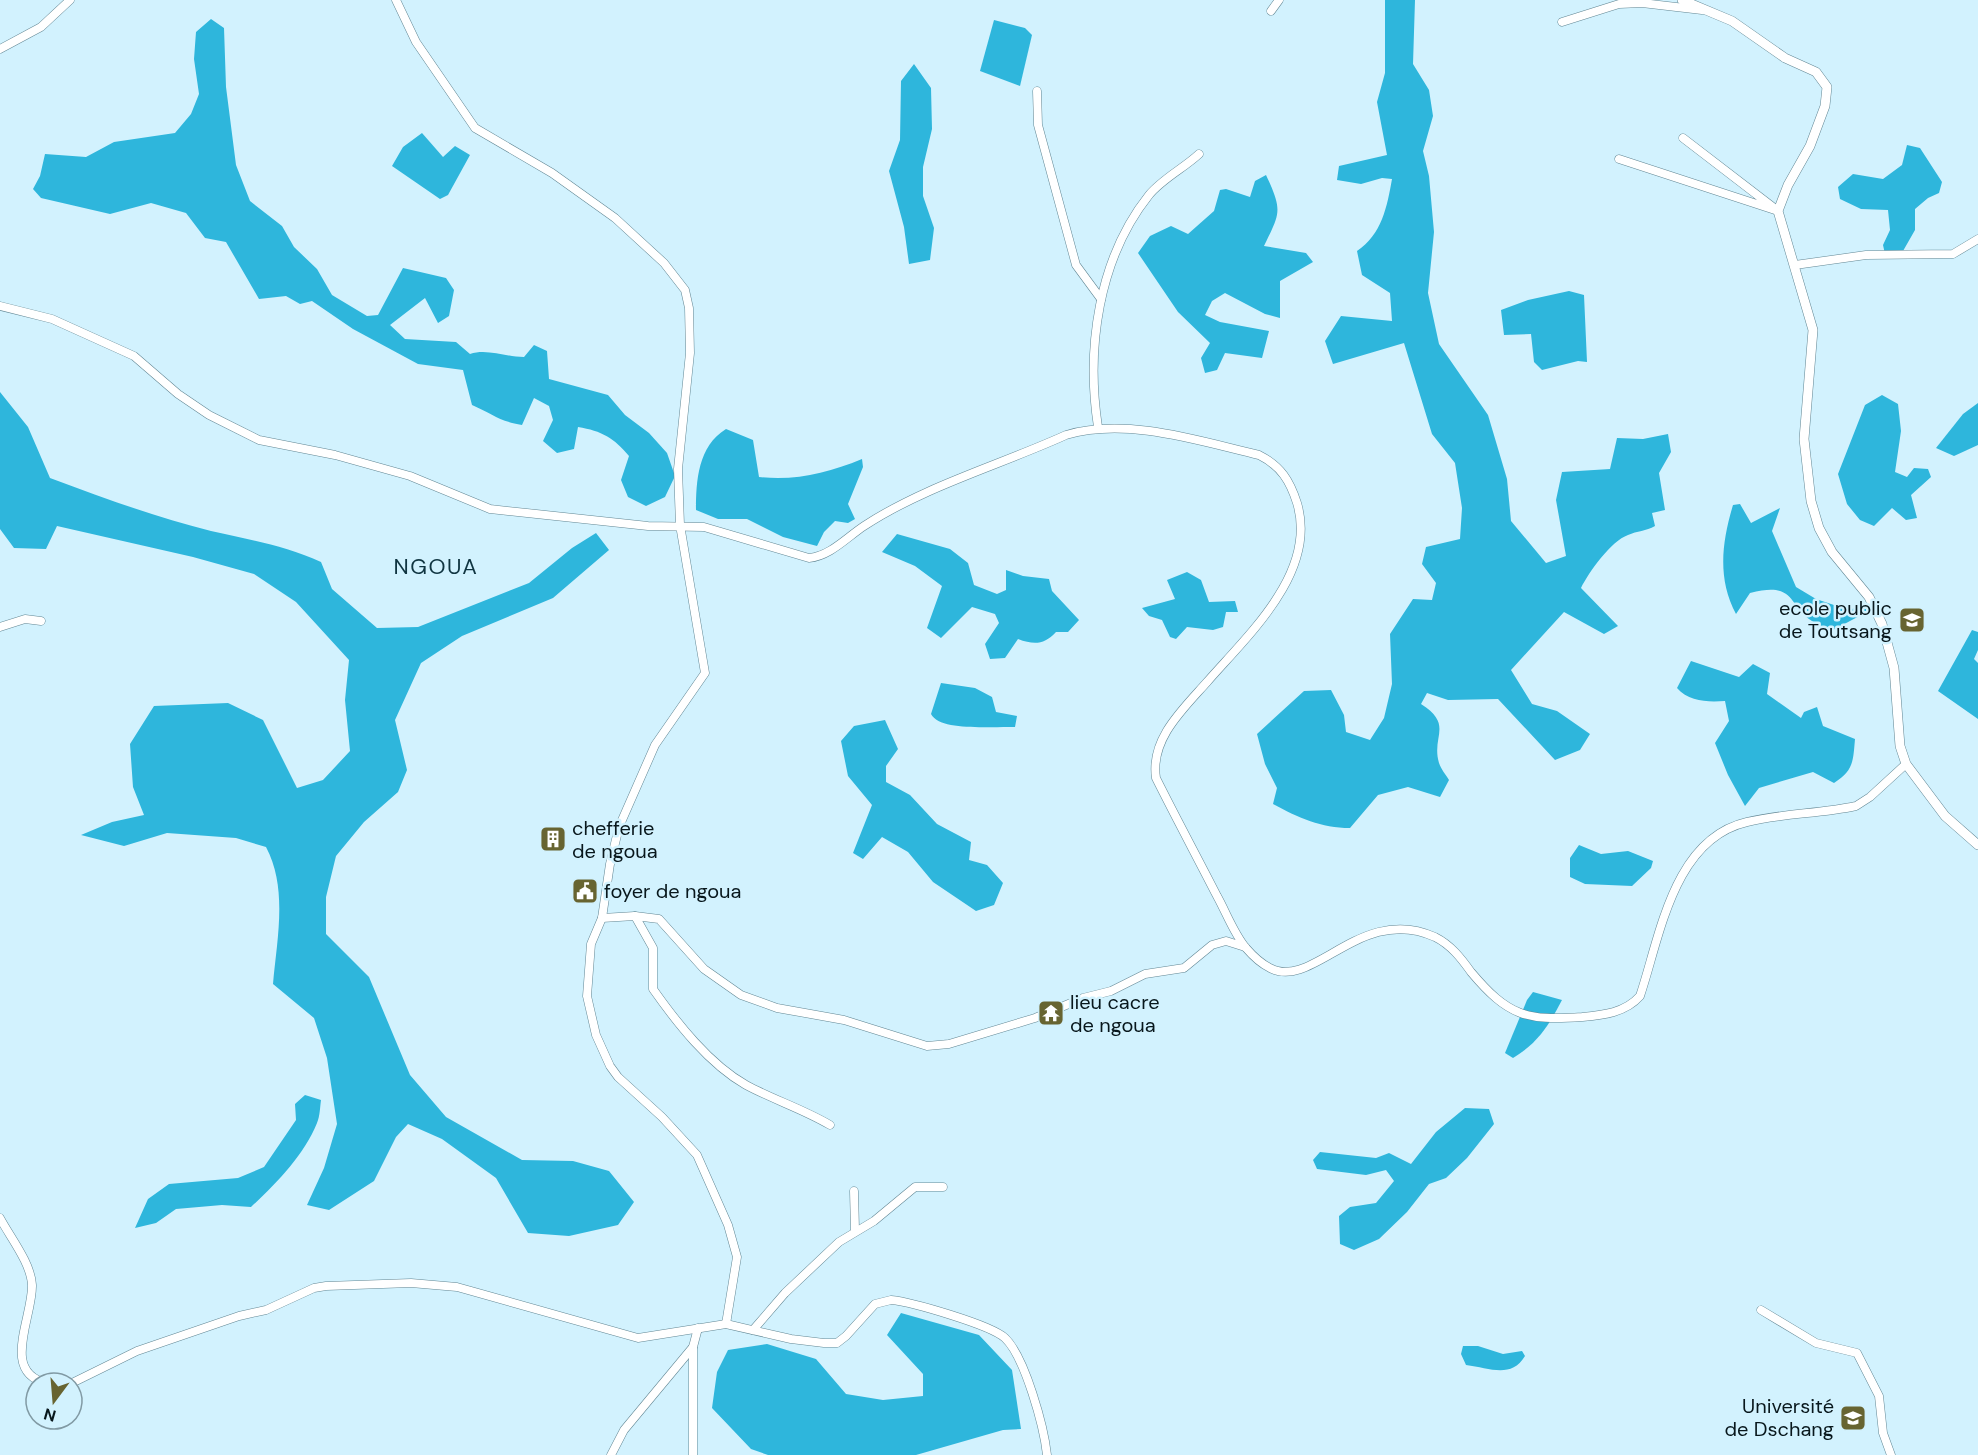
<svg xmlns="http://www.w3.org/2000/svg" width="1978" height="1455" font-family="'DM Sans',sans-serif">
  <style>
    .forest { fill: #2eb6dc }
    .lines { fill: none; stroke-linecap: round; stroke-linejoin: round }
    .minor-casing { stroke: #628794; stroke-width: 9 }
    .tertiary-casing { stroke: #628794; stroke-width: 10 }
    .minor { stroke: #fff; stroke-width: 8 }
    .tertiary { stroke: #fff; stroke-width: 9 }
    .labels { text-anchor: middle; stroke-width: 5; stroke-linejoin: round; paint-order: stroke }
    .poi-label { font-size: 20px; fill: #08171c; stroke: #d2f2fe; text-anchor: start }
    .quarter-label { font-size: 22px; letter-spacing: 1.5px; fill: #103541; stroke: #d2f2fe }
  </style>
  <rect width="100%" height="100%" fill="#d2f2fe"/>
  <!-- forest -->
  <g class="forest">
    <path d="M1385,0H1415L1413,64L1429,90L1433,116L1423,151L1429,176L1434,232L1428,293L1439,344L1488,415L1507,479L1511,521L1546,563L1566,556L1556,500L1562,472L1610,469L1617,438L1643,439L1668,434L1671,452L1659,473L1665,510L1652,513L1655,526C1646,531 1637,531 1628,535C1611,541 1589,572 1581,588L1618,626L1604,634L1564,612L1511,670L1532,704L1557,711L1590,734L1580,750L1555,760L1498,699L1448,700L1427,693L1421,704C1454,725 1431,736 1439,763C1441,769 1446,775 1449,780L1440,797L1408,787L1378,795L1350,828C1321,828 1299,818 1273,804L1277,788L1265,764L1257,734L1304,691L1331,690L1344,715L1346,732L1370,740L1384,718L1392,684L1390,634L1413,599L1432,600L1436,583L1422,564L1426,547L1460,539L1462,508L1455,463L1432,434L1404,343L1333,364L1325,341L1341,316L1392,321L1390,293L1362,275L1357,251C1382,234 1387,207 1392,179L1382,178L1361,184L1337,180L1339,166L1387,155L1377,102L1385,73Z"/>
    <path d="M211,19L224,28L226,87L236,165L250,201L282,226L294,247L317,269L332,295L367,316L378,315L403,268L446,278L454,290L449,316L438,323L425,298L390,325L405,339L456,342L470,354C487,348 505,357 524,357L534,345L547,351L549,379L608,395L625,415L649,433L667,453L675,476L665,497L646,506L628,497L621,480L629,456C614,438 602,431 578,427L574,449L557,453L543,441L553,420L549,406L534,398L522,425C498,421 493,414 472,405L463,370L418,364L353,329L312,301L300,304L286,296L259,299L226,242L205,238L186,213L151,203L110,214L41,198L33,189L40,176L45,154L86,157L114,142L175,133L191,114L199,94L194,59L196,32Z"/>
    <polygon points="994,20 1025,28 1032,35 1020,86 980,71"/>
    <polygon points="914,64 931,88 932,129 923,167 923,196 934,228 930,260 909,264 904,227 889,171 900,140 901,81"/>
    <polygon points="422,133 443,157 455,146 470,155 448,195 440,199 392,166 403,147"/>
    <polygon points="1907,145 1920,148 1942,182 1939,193 1928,198 1915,209 1915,230 1903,251 1885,254 1883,245 1890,230 1888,210 1861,209 1840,199 1838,187 1853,174 1883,179 1902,165"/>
    <path d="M1266,175C1283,211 1280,213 1264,246L1306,253L1313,262L1280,281V318L1265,314L1225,293L1212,301L1205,315L1220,322L1269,331L1262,358L1225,353L1217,370L1205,373L1201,358L1210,343L1178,312L1138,253L1150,236L1171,226L1188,234L1214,211L1220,190L1226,189L1250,197L1255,181Z"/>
    <polygon points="1569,291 1584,295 1587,362 1578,361 1542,370 1534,362 1531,334 1504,335 1501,310 1528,300"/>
    <path d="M0,392L28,427L50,478C103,498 156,517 211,531C250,540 284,545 321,562L332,589L377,628L418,627L529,583L572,548L596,533L609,550L553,598L462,636L421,663L395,720L407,770L398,792L364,822L336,856L326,897V934L369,977L410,1075L446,1117L522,1160L573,1161L609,1171L634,1202L618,1225L569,1236L528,1233L496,1178L442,1139L408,1124L396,1137L374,1181L329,1210L307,1205L324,1168L337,1124L327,1058L314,1018L273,984C277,939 288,888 266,847L236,838L167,833L124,846L81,835L112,822L144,815L133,787L130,744L154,706L228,703L263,720L297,788L323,780L350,751L345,700L349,660L296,602L254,574L193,557L57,526L46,549L14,548L0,529Z"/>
    <polygon points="1882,395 1898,404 1901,431 1895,472 1907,477 1914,468 1928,469 1931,477 1911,495 1917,518 1906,520 1892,508 1874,526 1860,520 1847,504 1838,474 1865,405"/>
    <polygon points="1978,403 1978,445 1954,456 1936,448 1963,414"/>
    <path d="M726,429L753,440L759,477C796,481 828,473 862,459L863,467L848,504L855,519L848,523L835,521L824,532L817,546L783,537L747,519H718L696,510C696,481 698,446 726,429Z"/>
    <path d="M1740,504L1751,523L1780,508L1772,531L1796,587L1816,599L1849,610L1866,604L1867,612L1833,630C1827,628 1820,626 1815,623C1786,606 1798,581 1750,593L1736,614C1717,578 1722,542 1733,505Z"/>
    <path d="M897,534L950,549L968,563L974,585L997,594L1006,590V570L1023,576L1049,579L1052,591L1079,620L1068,632H1056C1044,645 1034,645 1018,639L1005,658L990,659L985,644L999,623L995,614L972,607L941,638L927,628L942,586L915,566L882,552Z"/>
    <polygon points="1187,572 1201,580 1209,602 1235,601 1238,612 1226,612 1223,627 1213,630 1187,627 1176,639 1170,637 1162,620 1149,616 1142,608 1175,599 1167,580"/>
    <polygon points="1972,630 1978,632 1978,650 1974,659 1978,663 1978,719 1938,691"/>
    <path d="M1691,661L1739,677L1753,664L1770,673L1767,694L1801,718L1804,712L1817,707L1823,726L1855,739C1853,761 1854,770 1834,783L1813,772L1759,788L1745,806L1728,775L1715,743L1729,721L1725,701C1708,702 1689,702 1677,688Z"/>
    <path d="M941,683L975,688L992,697L996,712L1017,716L1015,727C995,726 940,732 931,714Z"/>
    <polygon points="885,720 898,749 886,766 886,782 910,795 937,824 971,842 969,860 987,865 1003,883 994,905 976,911 933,882 908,852 882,837 863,859 853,853 872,805 848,776 841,741 854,726"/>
    <polygon points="1579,845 1601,854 1628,851 1653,861 1651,868 1632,886 1585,884 1570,877 1570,858"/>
    <path d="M1533,992L1562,1000C1549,1025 1538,1043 1513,1058L1505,1053L1527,1000Z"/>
    <path d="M305,1095L321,1100C320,1107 320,1116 317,1123C304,1155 276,1184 251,1207L222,1205L176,1209L156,1223L135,1228L148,1199L169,1184L238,1178L264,1167L296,1120L295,1104Z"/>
    <polygon points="1465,1108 1489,1109 1494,1124 1467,1158 1446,1178 1429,1184 1407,1212 1379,1239 1354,1250 1340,1244 1339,1216 1350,1207 1376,1203 1394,1181 1386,1170 1366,1175 1317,1169 1313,1160 1320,1152 1376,1158 1389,1153 1411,1164 1436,1132"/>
    <polygon points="901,1313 979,1335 1012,1370 1021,1429 1003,1430 916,1455 768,1455 751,1449 712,1408 717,1372 728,1350 767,1344 816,1359 846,1394 883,1400 923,1396 923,1374 887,1335"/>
    <path d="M1463,1346H1478L1503,1354L1522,1351L1525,1356C1511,1379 1490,1368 1466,1365L1461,1354Z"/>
  </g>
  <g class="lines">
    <defs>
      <g id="minor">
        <polyline points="396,0 416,42 475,128 552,173 615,218 664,263 685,290 689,308 690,353 678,469 680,525 705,673 655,745 619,827 610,864 602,918 591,944 587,996 596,1035 610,1066 618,1077 662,1117 697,1155 728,1225 737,1257 726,1324"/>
        <polyline points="1271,11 1279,0"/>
        <polyline points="1562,22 1619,4 1642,3 1702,10"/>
        <polyline points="0,49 41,27 70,0"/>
        <polyline points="1037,91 1038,125 1076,265 1101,299"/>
        <polyline points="1619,159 1778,211 1683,138"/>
        <polyline points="1795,265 1866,255 1953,254 1978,239"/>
        <path d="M0,306L52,319L134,356L178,394L209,415L259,440L335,455L410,476L490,509L648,526L704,527L809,558C830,556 846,538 864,526C925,486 1000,465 1066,435C1127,417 1199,441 1259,455C1281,466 1290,481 1297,503C1318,572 1248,635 1207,682C1183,709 1150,739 1156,778C1176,818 1197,857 1217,896C1226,912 1234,934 1246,948C1252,955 1262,964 1270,968C1313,991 1361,903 1435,937C1451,945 1461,958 1471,972C1508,1016 1526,1021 1582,1017C1603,1015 1625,1013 1640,996C1660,937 1673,839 1747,822C1783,813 1820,814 1856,806L1870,797L1906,764"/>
        <path d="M1098,427C1086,349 1098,259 1149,195C1162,179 1184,168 1199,154"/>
        <polyline points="0,627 25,619 41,621"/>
        <polyline points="635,916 659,919 704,969 741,995 777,1008 844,1020 927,1046 949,1044 1035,1018 1083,998 1111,991 1145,974 1184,968 1212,945 1226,941 1245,947"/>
        <path d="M602,918L635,916L653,948V989C677,1023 709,1064 746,1085C774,1100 803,1109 830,1125"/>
        <polyline points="854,1191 855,1230"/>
        <path d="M0,1218C10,1237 31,1263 32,1285C33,1317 0,1373 47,1383"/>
        <polyline points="1761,1310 1816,1343 1857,1353 1879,1396 1883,1433 1891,1455"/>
        <polyline points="753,1330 785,1293 839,1242 874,1221 915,1187 943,1187"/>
        <path d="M72,1383L137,1351L239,1316L266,1310L314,1288L326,1286L411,1283L457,1287L638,1338L726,1324L791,1339L824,1343H837L846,1336L875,1304L891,1300C912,1302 991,1325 1005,1338C1025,1357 1044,1427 1047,1455"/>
        <polyline points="611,1455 624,1430 693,1347"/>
        <polyline points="693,1455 693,1347 698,1328"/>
      </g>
      <polyline id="tertiary" points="1682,0 1732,21 1785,58 1816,72 1827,87 1825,106 1810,146 1788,185 1778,211 1813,330 1804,439 1811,501 1819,528 1832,552 1869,597 1882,624 1894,668 1900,746 1906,764 1945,816 1978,845"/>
    </defs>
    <!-- minor casing -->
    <use href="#minor" class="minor-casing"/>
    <!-- tertiary casing -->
    <use href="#tertiary" class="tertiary-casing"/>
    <!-- minor -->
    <use href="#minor" class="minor"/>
    <!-- tertiary -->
    <use href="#tertiary" class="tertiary"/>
  </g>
  <!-- icons -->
  <defs>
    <symbol id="school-square" viewBox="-11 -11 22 22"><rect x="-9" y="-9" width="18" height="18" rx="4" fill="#676431" stroke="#d2f2fe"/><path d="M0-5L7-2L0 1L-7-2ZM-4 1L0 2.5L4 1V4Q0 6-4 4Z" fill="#fff"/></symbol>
    <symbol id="building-square" viewBox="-11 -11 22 22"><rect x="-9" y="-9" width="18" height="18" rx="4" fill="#676431" stroke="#d2f2fe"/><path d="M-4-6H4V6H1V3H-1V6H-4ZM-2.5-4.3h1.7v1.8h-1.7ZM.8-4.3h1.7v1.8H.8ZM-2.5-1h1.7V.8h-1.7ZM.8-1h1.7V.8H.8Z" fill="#fff"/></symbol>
    <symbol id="civic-square" viewBox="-11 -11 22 22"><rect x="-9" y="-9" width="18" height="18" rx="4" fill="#676431" stroke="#d2f2fe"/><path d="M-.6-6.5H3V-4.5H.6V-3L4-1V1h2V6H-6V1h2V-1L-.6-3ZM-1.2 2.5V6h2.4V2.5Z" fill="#fff"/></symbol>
    <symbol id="temple-square" viewBox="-11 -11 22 22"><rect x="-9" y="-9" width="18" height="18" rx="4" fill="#676431" stroke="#d2f2fe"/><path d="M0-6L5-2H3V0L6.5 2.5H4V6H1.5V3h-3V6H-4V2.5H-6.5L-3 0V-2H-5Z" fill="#fff"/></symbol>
    <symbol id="university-square" viewBox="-11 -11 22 22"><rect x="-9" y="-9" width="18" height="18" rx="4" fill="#676431" stroke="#d2f2fe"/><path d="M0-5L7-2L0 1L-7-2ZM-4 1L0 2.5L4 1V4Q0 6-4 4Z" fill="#fff"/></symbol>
  </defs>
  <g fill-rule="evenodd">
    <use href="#school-square" x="1897" y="605" width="30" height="30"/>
    <use href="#building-square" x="538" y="824" width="30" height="30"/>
    <use href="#civic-square" x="570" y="876" width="30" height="30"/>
    <use href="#temple-square" x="1036" y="998" width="30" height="30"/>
    <use href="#university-square" x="1838" y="1403" width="30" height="30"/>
  </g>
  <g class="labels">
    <!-- poi labels -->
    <g class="poi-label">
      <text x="1892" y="615" text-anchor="end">ecole public<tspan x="1892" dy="23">de Toutsang</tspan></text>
      <text x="572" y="835">chefferie<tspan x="572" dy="23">de ngoua</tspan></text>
      <text x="604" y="898">foyer de ngoua</text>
      <text x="1070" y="1009">lieu cacre<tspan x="1070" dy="23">de ngoua</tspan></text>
      <text x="1834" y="1413" text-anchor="end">Université<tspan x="1834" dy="23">de Dschang</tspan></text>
    </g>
    <!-- quarter labels -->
    <g class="quarter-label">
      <text x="436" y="574">NGOUA</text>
    </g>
  </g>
  <!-- north arrow -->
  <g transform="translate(54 1401) rotate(196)"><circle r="28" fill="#d2f2fe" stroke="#819aa4" stroke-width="1.5"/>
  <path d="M0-4.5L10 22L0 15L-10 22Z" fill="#676431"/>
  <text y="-9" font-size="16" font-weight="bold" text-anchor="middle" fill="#08171c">N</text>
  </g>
</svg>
